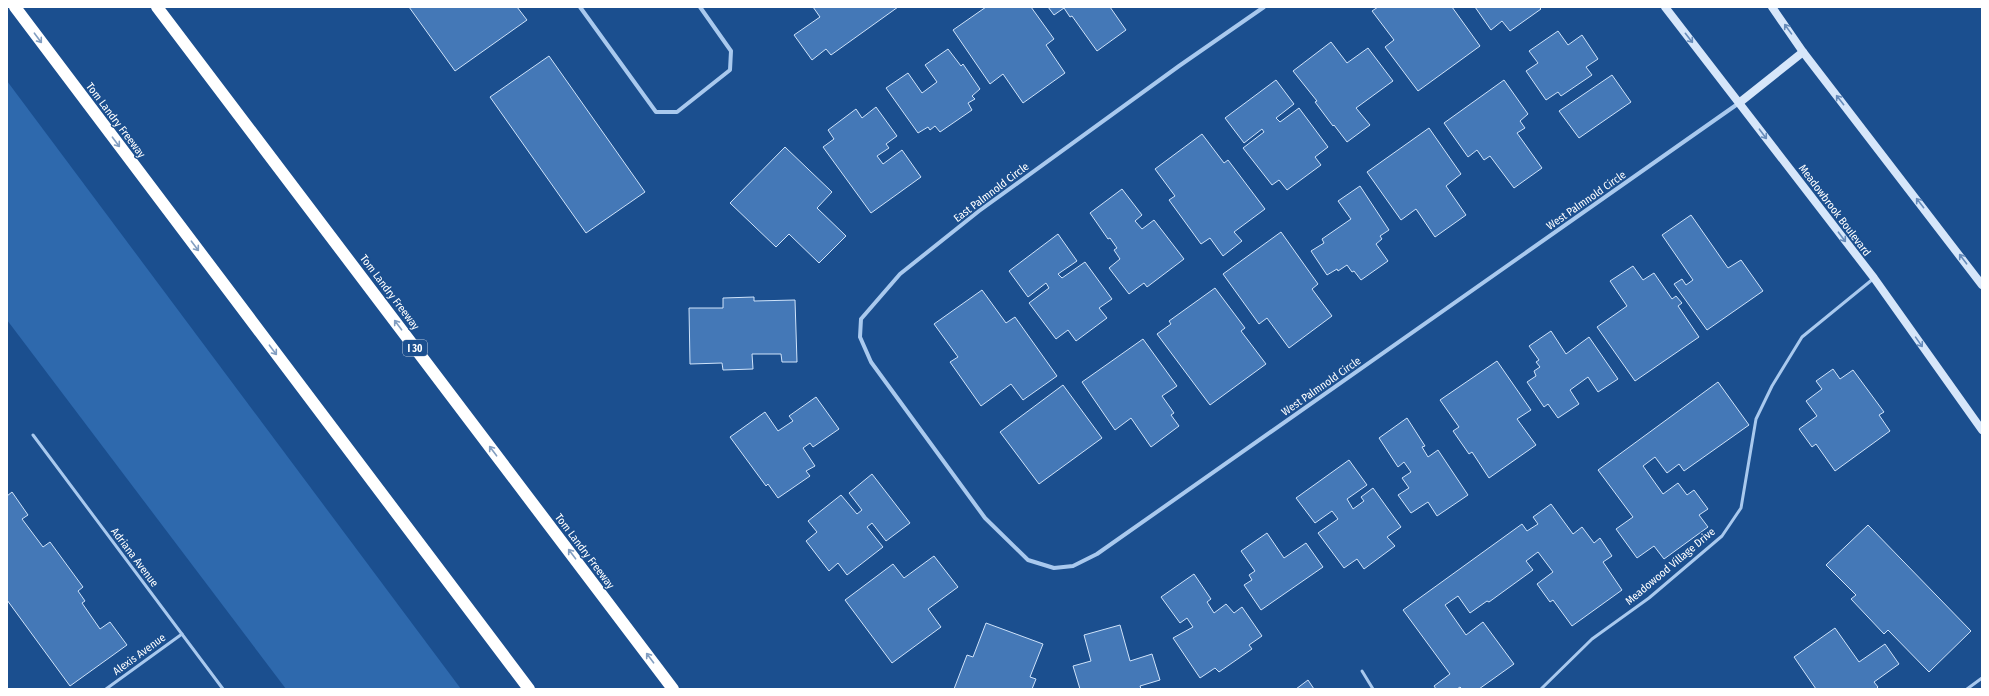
<svg xmlns="http://www.w3.org/2000/svg" width="1989" height="696" font-family="'Fira Sans Condensed',sans-serif">
  <style>
    .green { fill: #2e69ad }
    .building { fill: #4478b7; stroke: #cfe3fa }
    .lines { fill: none; stroke-linecap: round; stroke-linejoin: round }
    .lane { stroke: #a9c9ee; stroke-width: 3 }
    .street { stroke: #a9c9ee; stroke-width: 4 }
    .secondary { stroke: #d6e6fa; stroke-width: 8 }
    .highway { stroke: #fff; stroke-width: 12 }
    .oneway { stroke: #668bba }
    .oneway2 { stroke: #829ec1 }
    .labels { text-anchor: middle; stroke-width: 3; stroke-linejoin: round; paint-order: stroke }
    .shield { fill: #1b4f8f; stroke: #bbcadd; stroke-width: 1 }
    .shield-label { font-size: 10px; font-weight: bold; fill: #fff }
    .street-label { font-size: 11px; fill: #fff; stroke: #1b4f8f }
  </style>
  <rect width="100%" height="100%" fill="#1b4f8f"/>
  <!-- green -->
  <polygon class="green" points="7,81 461,689 286,689 7,320"/>
  <!-- building -->
  <g class="building">
    <polygon points="409,7 517,7 527,20 455,71"/>
    <polygon points="813,7 898,7 831,55 826,49 812,60 794,35 820,17"/>
    <polygon points="986,7 1031,7 1054,39 1046,45 1065,73 1023,103 1003,74 990,84 953,30"/>
    <polygon points="1048,7 1110,7 1126,30 1097,51 1072,16 1070,17 1064,8 1054,15"/>
    <polygon points="1378,7 1452,7 1480,46 1418,91 1385,47 1394,40 1372,11"/>
    <polygon points="1475,7 1539,7 1541,9 1510,31 1502,21 1491,30"/>
    <polygon points="1558,31 1568,45 1582,35 1598,59 1586,67 1592,75 1561,96 1558,92 1546,100 1526,71 1538,63 1529,51"/>
    <polygon points="1331,42 1347,63 1368,48 1393,81 1356,108 1370,125 1347,142 1334,125 1333,126 1315,102 1317,101 1293,71"/>
    <polygon points="948,49 961,66 963,64 980,89 972,96 975,99 968,103 972,110 940,132 935,126 930,130 928,127 918,133 886,88 908,73 922,93 937,82 925,65"/>
    <polygon points="549,56 645,192 586,233 490,97"/>
    <polygon points="1612,75 1631,102 1579,138 1559,111"/>
    <polygon points="1276,80 1294,104 1276,118 1280,122 1299,108 1328,147 1315,157 1321,165 1287,190 1279,180 1272,185 1243,148 1264,132 1262,129 1244,143 1225,118"/>
    <polygon points="1504,80 1528,114 1520,121 1525,128 1517,133 1542,168 1514,188 1490,156 1484,160 1477,150 1468,157 1444,123"/>
    <polygon points="876,107 897,136 886,144 889,148 877,156 883,164 902,150 921,177 871,213 823,147 834,139 828,130 856,109 862,118"/>
    <polygon points="1429,128 1461,174 1446,186 1466,215 1435,237 1416,209 1401,220 1367,172"/>
    <polygon points="1202,134 1224,163 1228,160 1265,209 1234,232 1242,241 1223,256 1210,238 1201,244 1169,200 1175,196 1155,169"/>
    <polygon points="785,147 832,192 817,208 846,236 819,263 789,234 776,247 730,203"/>
    <polygon points="1360,186 1389,230 1380,236 1382,239 1376,244 1388,261 1361,280 1354,271 1352,272 1347,265 1338,271 1337,269 1327,275 1311,251 1324,243 1322,239 1351,219 1338,201"/>
    <polygon points="1122,189 1142,215 1135,221 1142,229 1154,220 1184,259 1147,287 1144,283 1129,294 1109,268 1120,259 1114,250 1117,248 1110,238 1108,239 1090,213"/>
    <polygon points="1691,215 1728,268 1741,260 1763,291 1707,330 1674,284 1682,279 1686,285 1693,280 1662,235"/>
    <polygon points="1281,232 1318,284 1312,289 1332,316 1289,348 1267,318 1259,324 1223,274"/>
    <polygon points="1058,234 1077,261 1058,274 1062,278 1085,262 1112,299 1099,308 1107,318 1076,341 1068,330 1056,339 1029,303 1049,288 1046,283 1028,297 1009,271"/>
    <polygon points="1633,266 1643,280 1654,273 1672,299 1676,296 1682,303 1678,306 1699,337 1635,381 1597,327 1627,306 1610,281"/>
    <polygon points="1215,288 1245,328 1241,331 1266,364 1210,405 1157,334 1171,324 1169,321"/>
    <polygon points="982,290 1006,323 1015,317 1057,376 1023,400 1011,384 981,406 950,362 958,357 934,324"/>
    <polygon points="754,297 754,301 795,300 797,362 782,362 781,354 752,354 753,369 723,370 722,363 690,364 689,308 723,308 723,298"/>
    <polygon points="1551,331 1566,354 1589,337 1618,379 1598,392 1588,377 1570,390 1579,404 1558,418 1548,404 1544,407 1527,382 1536,376 1534,371 1540,367 1536,362 1539,360 1529,346"/>
    <polygon points="1143,339 1177,386 1162,396 1174,413 1171,415 1179,426 1151,447 1131,418 1115,430 1082,382"/>
    <polygon points="1497,361 1531,410 1517,419 1536,445 1489,478 1472,452 1469,454 1453,431 1459,427 1440,400"/>
    <polygon points="1833,369 1840,379 1853,370 1884,412 1879,415 1890,431 1835,471 1816,444 1812,447 1799,429 1817,416 1806,401 1822,389 1816,381"/>
    <polygon points="1718,382 1749,425 1684,471 1679,464 1667,473 1655,457 1643,466 1663,494 1678,483 1687,495 1694,490 1708,509 1699,515 1708,527 1664,559 1654,546 1637,558 1616,529 1633,517 1598,470"/>
    <polygon points="1063,385 1102,438 1039,484 1000,432"/>
    <polygon points="816,397 839,429 813,447 810,443 803,448 815,466 806,471 810,476 778,498 768,484 766,486 730,437 765,412 778,431 793,421 789,416"/>
    <polygon points="1407,418 1425,446 1422,447 1428,457 1438,450 1468,495 1437,516 1428,502 1411,513 1398,495 1409,488 1402,478 1411,472 1404,462 1398,467 1379,438"/>
    <polygon points="1349,460 1367,485 1347,499 1353,509 1364,501 1361,497 1373,488 1401,527 1387,537 1395,546 1364,569 1357,559 1344,568 1318,533 1338,519 1332,511 1315,523 1296,498"/>
    <polygon points="872,474 910,523 886,541 872,523 867,527 883,547 847,575 838,563 829,571 806,541 817,532 808,521 841,495 857,514 862,510 849,493"/>
    <polygon points="12,492 28,515 22,519 43,547 50,542 83,587 78,591 85,601 82,603 100,629 110,622 127,645 70,686 7,600 7,496"/>
    <polygon points="1551,504 1573,534 1582,527 1594,543 1600,538 1612,556 1603,562 1622,590 1572,626 1553,600 1550,602 1537,584 1553,572 1538,552 1526,561 1533,570 1489,602 1487,601 1470,613 1458,596 1445,605 1466,635 1483,622 1514,664 1479,689 1462,689 1460,687 1457,689 1436,689 1434,686 1450,674 1403,610 1522,524 1527,531 1538,524 1533,517"/>
    <polygon points="1868,525 1971,631 1929,672 1888,630 1884,634 1851,599 1856,595 1826,565"/>
    <polygon points="1267,533 1284,558 1306,543 1323,567 1261,610 1244,585 1252,580 1249,575 1255,571 1241,551"/>
    <polygon points="934,556 958,587 928,609 941,627 892,663 845,600 893,564 904,578"/>
    <polygon points="1194,574 1211,599 1207,602 1214,613 1226,604 1234,613 1242,607 1262,636 1249,645 1252,649 1219,672 1215,668 1200,678 1173,638 1193,627 1187,618 1180,623 1161,597"/>
    <polygon points="986,623 1043,644 1030,677 1036,679 1032,689 954,689 967,655 973,657"/>
    <polygon points="1120,625 1130,661 1152,654 1160,680 1140,686 1141,689 1080,689 1073,666 1091,661 1084,635"/>
    <polygon points="1835,628 1859,662 1885,644 1899,664 1874,682 1878,687 1876,689 1816,689 1794,657"/>
    <polygon points="1308,680 1314,689 1296,689"/>
  </g>
  <g class="lines">
    <!-- lane -->
    <g class="lane">
      <polyline points="33,435 223,689"/>
      <polyline points="1362,671 1373,689"/>
      <polyline points="106,689 182,634"/>
      <polyline points="1541,689 1592,639 1649,598 1722,536 1741,508 1756,419 1772,386 1802,337 1873,279"/>
      <polyline points="1967,689 1982,678"/>
    </g>
    <!-- street -->
    <g class="street">
      <polyline points="580,7 656,112 677,112 730,70 731,51 700,7"/>
      <polyline points="1264,7 1179,66 979,211 900,274 861,319 860,337 871,362 985,518 1028,560 1054,568 1073,566 1097,554 1739,103"/>
    </g>
    <!-- secondary -->
    <g class="secondary">
      <polyline points="1665,7 1874,278 1982,430"/>
      <polyline points="1772,7 1803,52 1982,285"/>
      <polyline points="1739,103 1803,52"/>
    </g>
    <!-- highway -->
    <g class="highway">
      <polyline points="15,7 529,689"/>
      <polyline points="157,7 673,689"/>
    </g>
  </g>
  <!-- one-way arrows -->
  <defs><path id="oneway-shaft" d="M-6 0H5M1.5-3L5.5 0L1.5 3" fill="none" stroke-width="1.6" stroke-linecap="round" stroke-linejoin="round"/></defs>
  <g class="oneway">
    <use href="#oneway-shaft" transform="translate(1788 29) rotate(-126)"/>
    <use href="#oneway-shaft" transform="translate(1689 38) rotate(52)"/>
    <use href="#oneway-shaft" transform="translate(1840 100) rotate(-128)"/>
    <use href="#oneway-shaft" transform="translate(1763 134) rotate(53)"/>
    <use href="#oneway-shaft" transform="translate(1920 203) rotate(-128)"/>
    <use href="#oneway-shaft" transform="translate(1842 237) rotate(53)"/>
    <use href="#oneway-shaft" transform="translate(1963 259) rotate(-127)"/>
    <use href="#oneway-shaft" transform="translate(1919 342) rotate(55)"/>
  </g>
  <g class="oneway2">
    <use href="#oneway-shaft" transform="translate(38 38) rotate(53)"/>
    <use href="#oneway-shaft" transform="translate(116 142) rotate(53)"/>
    <use href="#oneway-shaft" transform="translate(195 246) rotate(53)"/>
    <use href="#oneway-shaft" transform="translate(398 325) rotate(-127)"/>
    <use href="#oneway-shaft" transform="translate(273 350) rotate(53)"/>
    <use href="#oneway-shaft" transform="translate(493 451) rotate(-127)"/>
    <use href="#oneway-shaft" transform="translate(572 554) rotate(-127)"/>
    <use href="#oneway-shaft" transform="translate(650 658) rotate(-127)"/>
  </g>
  <g class="labels">
    <!-- shield labels -->
    <rect class="shield" x="403" y="340" width="24" height="16" rx="3"/>
    <g class="shield-label">
      <text x="415" y="352">I 30</text>
    </g>
    <!-- street labels -->
    <g class="street-label">
      <text transform="translate(116 120) rotate(53)" y="4">Tom Landry Freeway</text>
      <text transform="translate(991 192) rotate(-37)" y="4">East Palmnold Circle</text>
      <text transform="translate(1586 200) rotate(-35)" y="4">West Palmnold Circle</text>
      <text transform="translate(1835 210) rotate(53)" y="4">Meadowbrook Boulevard</text>
      <text transform="translate(390 292) rotate(53)" y="4">Tom Landry Freeway</text>
      <text transform="translate(1321 386) rotate(-35)" y="4">West Palmnold Circle</text>
      <text transform="translate(585 551) rotate(53)" y="4">Tom Landry Freeway</text>
      <text transform="translate(135 557) rotate(53)" y="4">Adriana Avenue</text>
      <text transform="translate(1670 566) rotate(-40)" y="4">Meadowood Village Drive</text>
      <text transform="translate(139 654) rotate(-36)" y="4">Alexis Avenue</text>
    </g>
  </g>
  <!-- border -->
  <rect width="1989" height="696" fill="none" stroke="#ffffff" stroke-width="16"/>
</svg>
